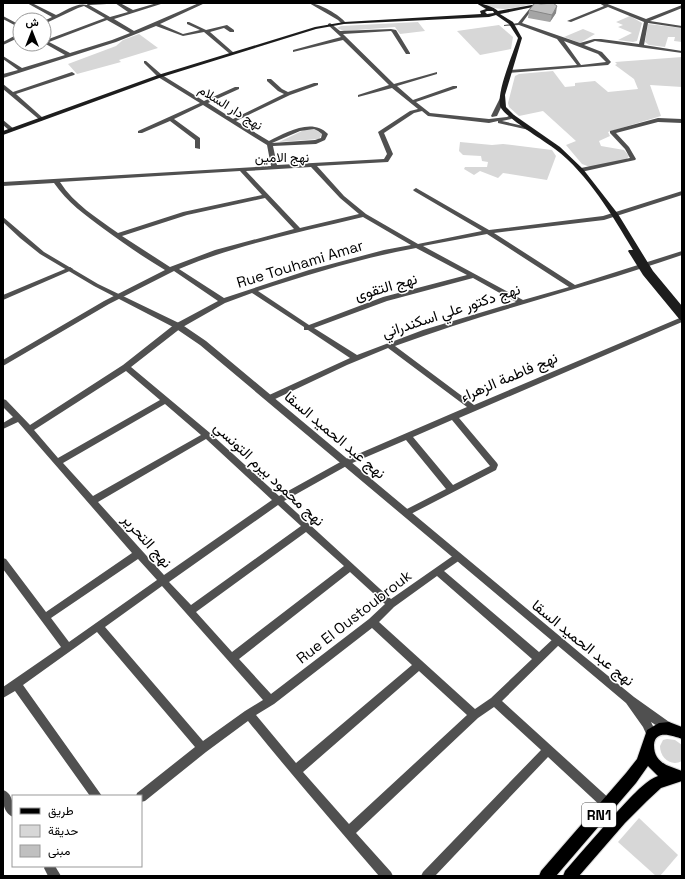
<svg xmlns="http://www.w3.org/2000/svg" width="685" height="879" font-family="'Space Grotesk',Vazirmatn,sans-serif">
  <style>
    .green { fill: #d7d7d7 }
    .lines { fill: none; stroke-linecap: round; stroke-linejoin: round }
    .primary-casing { stroke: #dbdbdb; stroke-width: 2 }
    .minor { fill: #505050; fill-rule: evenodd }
    .tertiary { fill: #505050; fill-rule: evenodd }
    .secondary { fill: #1d1d1d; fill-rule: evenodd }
    .primary { fill: #000; fill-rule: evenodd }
    .wall { fill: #a5a5a5 }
    .shaded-wall { fill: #868686 }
    .building { fill: #c0c0c0; stroke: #868686 }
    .labels { text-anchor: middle; stroke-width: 3; stroke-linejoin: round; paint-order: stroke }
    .far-street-label { font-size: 13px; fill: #000; stroke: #fff }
    .shield { fill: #fff; stroke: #4c4c4c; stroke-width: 1 }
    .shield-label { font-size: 14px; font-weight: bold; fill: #000 }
    .street-label { font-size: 15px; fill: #000; stroke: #fff }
  </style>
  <rect width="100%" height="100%" fill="#fff"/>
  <!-- green -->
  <g class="green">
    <path d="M484,3H535C520,7 497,14 484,3Z"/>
    <polygon points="630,16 642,23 637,41 633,42 618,40 632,33 618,27 623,25 616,22"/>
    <polygon points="418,22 425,31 400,34 395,27 344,31 337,28 341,26"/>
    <polygon points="648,24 682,28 682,42 674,41 675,37 668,37 665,47 649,45 645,42"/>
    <polygon points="499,25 513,37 511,49 480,55 457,31"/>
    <polygon points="583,29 595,34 580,43 564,37"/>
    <polygon points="139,34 158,48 119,60 121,62 77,74 68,64 116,46 123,40"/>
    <polygon points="682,57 682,87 650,85 661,116 608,132 610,136 599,141 601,146 624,150 629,156 626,160 590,167 582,164 566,145 576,141 543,111 519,116 509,107 508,103 515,76 519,74 553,71 565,87 575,86 575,83 595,81 608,92 638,89 634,79 615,65 617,64 615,62"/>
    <polygon points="314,129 322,134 319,139 279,142 304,130"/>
    <polygon points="460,142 492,145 503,144 552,150 556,156 547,180 503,173 498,178 480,171 474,175 464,169 465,167 487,167 488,162 482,161 481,156 463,155 459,151"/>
    <path d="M667,739L675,740L682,745V761C671,767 660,758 660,746L663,740Z"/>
    <polygon points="639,818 678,855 660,876 656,876 618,842"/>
  </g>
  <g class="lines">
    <defs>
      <path id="primary" d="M669,722L682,727V739C673,736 655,729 654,745C654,750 655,754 657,757C663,766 673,767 682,771V781L661,788L647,801L625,823L579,876H563L565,871C586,847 607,822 629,799C638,790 647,780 658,776L648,766L636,783L556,876H539L541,871L626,773L637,759L647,730L659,723Z"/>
    </defs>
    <!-- primary casing -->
    <use href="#primary" class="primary-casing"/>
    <!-- minor -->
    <g class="minor">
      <path d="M27,3H32L56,15C65,11 77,2 87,5L88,3H109L107,4L89,5L110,17L128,12L115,3H120L133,10L157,3H164L114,19L134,31L199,3H205L160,24L183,34L200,30L187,24V22H189L206,30L227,25L234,30V32H230L224,28L210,32L234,53L230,54L204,32L183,36L156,26L116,42L3,78V74L18,70L3,59V56L22,68L65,55L44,43V40H46L105,18L84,6L78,8L44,24V21L52,17ZM107,20L130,33L112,40L70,53L49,42Z"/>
      <path d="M309,3C319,3 340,15 346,23L342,24L338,20Z"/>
      <path d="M599,3H605L646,19L682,5V8L650,21L682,26V28L648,23L644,45L682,51V53L595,41L584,45L602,52L611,62L608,65L508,73V71L510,70L577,65L557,39L519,25L504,26V25L518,23L531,7L533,8L522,23L580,43L594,39H601L639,44L644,22L608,7L571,22L567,21L604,6ZM564,41L598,54L606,62L581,65Z"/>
      <polygon points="3,16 20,25 20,28 3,19"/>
      <path d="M330,23L340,31L391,29L396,30L410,53V54H406L392,32L391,31L343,34L394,84L437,72V74L397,86L413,100L453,86H457V88L416,102L430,113L489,119L507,117L512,114L515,116L511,119L502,121L532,128L529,130L498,123V121L489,123L428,116L422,111L414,113L384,133L393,154L388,162L317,166L344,196L366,214L418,244L482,231L414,191L413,190L416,188L489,230L603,216L682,191V195L604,220L494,233L575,285L682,251V255C587,288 489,311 395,346L474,405L682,317V322L459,418L497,463L498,465L496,470L409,515L406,516L403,515L402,513L403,511L446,489L406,440L350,464L284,501L391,599L457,553L460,554L461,557L460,560L444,571L539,652L554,638L557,637L560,638L562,641L560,644L502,701L612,801L613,805L612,809L608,810L604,809L548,757L435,876H421L423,872L541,750L494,707L478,718L356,833L391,872L393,876H379C335,825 291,774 248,721L206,752L145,801L141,802V796H136L137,793L195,747L97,632L23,685L102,796H90L15,691L3,698V687L61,647L3,569V558L6,559L46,612L132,553L18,422L3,429V423L13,417L3,407V399L6,400L30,425L123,365L175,324L218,301L174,271L109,304L3,366V360L104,301L165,270C143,257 123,243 104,229C85,215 67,202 54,183L3,186V182L271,166L267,145L203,105L174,119L200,138V149L195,148V140L170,121L142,133H138V131L200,103L158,77L144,63V61H146L162,75L204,101L235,87H239V89L208,103L233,119L284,94L278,91L267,81V79H271L282,89L288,92L314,83H318V85L290,95L236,121L269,141C285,133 312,117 328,134L325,140L316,144L273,146L277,165L384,159L387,154L378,132L410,111L418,109L392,88L358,97V95L389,85L343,40L293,52V50L341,37L328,25V24ZM314,129L318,131L322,134L321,138L315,140L272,143L300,131ZM311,167L340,198L359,214L300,228L246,171ZM240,171L262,195L183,212L118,233C97,218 74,204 60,182ZM265,198L294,229L215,250L170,267L122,236L187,215ZM363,217L411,245L384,250L309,270L224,298L179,269C238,244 301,232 363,217ZM487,234L569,287L523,300L423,246ZM416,248L467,275L383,297L309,325L258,291C310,274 362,258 416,248ZM473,278L516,302L423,330L357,355L314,328L387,301ZM252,293L304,327V330H308L350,358L267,396L266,398L267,400H273L347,365L388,348L467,407L344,460L279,496L210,433L131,367L181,328L225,303ZM126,371L160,400L58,458L34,430ZM165,404L201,435L93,496L63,463ZM452,420L490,466L453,485L413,437ZM206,439L272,500L164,575L98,502ZM278,505L301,526L191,605L169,582ZM306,532L344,566L232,652L196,612ZM138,559L157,580L69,642L51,618ZM350,572L385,604L369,619L271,694L239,659ZM437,576L532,659L491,698L475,709L379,622L394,607ZM162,586L263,700L245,711L203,741L105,627ZM372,628L412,665L296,763L256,715L274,704ZM419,671L467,715L349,824L303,772Z"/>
      <polygon points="18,34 20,34 20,37 3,45 3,42"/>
      <polygon points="72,72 75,74 74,75 16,94 43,118 44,119 41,121 3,89 3,84 13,92"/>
      <polygon points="500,98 505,99 497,116 492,117 491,116"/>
      <polygon points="658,118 682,119 682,123 658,122 616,133 629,147 636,159 635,160 581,172 578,170 581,168 630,158 625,149 610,133 610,131"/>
      <polygon points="3,120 14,129 14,131 10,131 3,125"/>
      <polygon points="70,267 73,269 72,270 3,300 3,295"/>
      <path d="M3,790C14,794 13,806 13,817C2,812 3,800 3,790Z"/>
      <polygon points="45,866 55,866 61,876 48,876 44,868"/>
    </g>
    <!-- tertiary -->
    <polygon class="tertiary" points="3,217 44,252 98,284 181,324 206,341 580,653 634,697 672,724 673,728 672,732 668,733 651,722 657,734 656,738 652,739 648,738 643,727 626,703 200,345 175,328 94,286 40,254 20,238 3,222"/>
    <!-- secondary -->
    <path class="secondary" d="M476,3C482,3 494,7 498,11L543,3H552L500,14L513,22L522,38L505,95L506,107L514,115L560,147L583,169L618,214L653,271L682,306V312H681L682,313V320H680L643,275L628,251L629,250H633C612,215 588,174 555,149C545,141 503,116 500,106C497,90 513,54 518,38L509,24L496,15L489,17L344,24L316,29L162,77L3,135V131L158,75L315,27L344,22L481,14L480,11L486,9ZM487,11H493L494,13L487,14L485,12Z"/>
    <!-- primary -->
    <use href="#primary" class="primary"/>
  </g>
  <!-- wall -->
  <polygon class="wall" points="529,10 556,13 550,22 528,18"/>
  <!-- shaded-wall -->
  <polygon class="shaded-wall" points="557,6 556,13 550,22 552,15"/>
  <!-- building -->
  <polygon class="building" points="535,3 541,4 553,3 557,6 552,15 529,10"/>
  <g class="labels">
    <!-- far-street labels -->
    <g class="far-street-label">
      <text transform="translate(231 107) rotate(32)" y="5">نهج دار السلام</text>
      <text x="282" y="162">نهج الامين</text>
    </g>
    <!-- shield labels -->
    <rect class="shield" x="582" y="803" width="34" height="24" rx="3"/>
    <g class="shield-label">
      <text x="599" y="820">RN1</text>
    </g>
    <!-- street labels -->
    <g class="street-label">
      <text transform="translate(300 264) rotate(-17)" y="5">Rue Touhami Amar</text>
      <text transform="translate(386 287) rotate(-16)" y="5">نهج التقوى</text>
      <text transform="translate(451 311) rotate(-18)" y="5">نهج دكتور علي اسكندراني</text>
      <text transform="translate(509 377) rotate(-23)" y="5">نهج فاطمة الزهراء</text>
      <text transform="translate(335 435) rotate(40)" y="5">نهج عبد الحميد السقا</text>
      <text transform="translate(269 474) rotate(43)" y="5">نهج محمود بيرم التونسي</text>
      <text transform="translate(147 541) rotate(48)" y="5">نهج التحرير</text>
      <text transform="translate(354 617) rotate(-38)" y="5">Rue El Oustoubrouk</text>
      <text transform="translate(583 643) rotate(39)" y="5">نهج عبد الحميد السقا</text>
    </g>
  </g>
  <!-- border -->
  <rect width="685" height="879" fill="none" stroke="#000000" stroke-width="8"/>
  <!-- legend -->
  <rect x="12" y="795" width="130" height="72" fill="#ffffff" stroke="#999999"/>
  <rect x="20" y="808" width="20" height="6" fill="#000000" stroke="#999999"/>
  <text x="48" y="815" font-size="12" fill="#000000">طريق</text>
  <rect x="20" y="825" width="20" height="12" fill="#d7d7d7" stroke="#999999"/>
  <text x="48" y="835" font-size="12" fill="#000000">حديقة</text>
  <rect x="20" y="845" width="20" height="12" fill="#c0c0c0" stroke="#999999"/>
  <text x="48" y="855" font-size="12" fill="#000000">مبنى</text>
  <!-- north arrow -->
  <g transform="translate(32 32)"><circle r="19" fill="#ffffff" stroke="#999999"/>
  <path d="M0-3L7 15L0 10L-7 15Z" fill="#000000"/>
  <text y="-6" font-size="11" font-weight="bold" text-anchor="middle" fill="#000000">ش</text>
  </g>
</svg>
